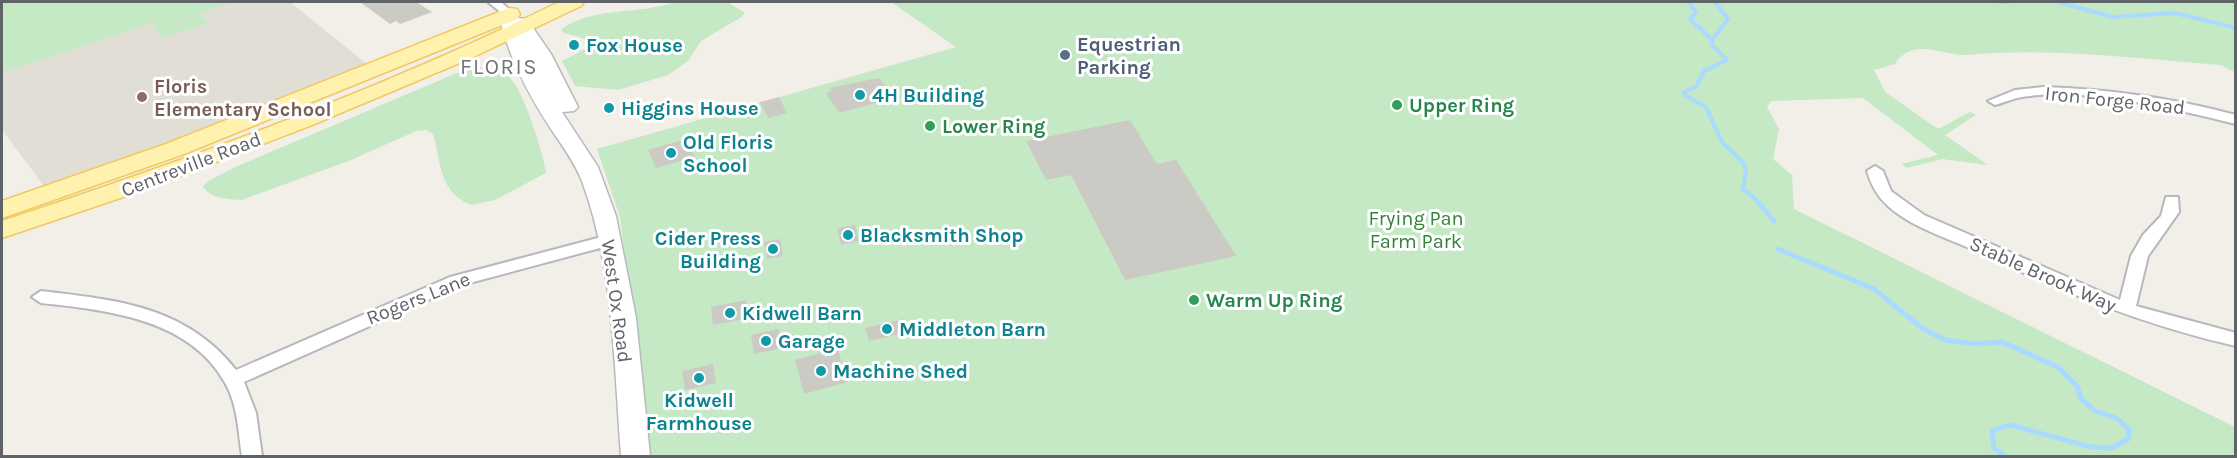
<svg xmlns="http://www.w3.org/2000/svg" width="2237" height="458" font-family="Karla,sans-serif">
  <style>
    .education { fill: #e1ded6 }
    .green { fill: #c5e8c5 }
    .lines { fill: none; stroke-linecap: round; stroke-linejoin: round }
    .stream-far1 { stroke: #aadaff; stroke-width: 4 }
    .stream { stroke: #aadaff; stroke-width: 5 }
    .building { fill: #cccac5 }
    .street-casing { stroke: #b5b8bc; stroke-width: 4 }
    .secondary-casing { stroke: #b6babf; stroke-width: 3 }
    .primary-casing { stroke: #f2c960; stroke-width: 3 }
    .street { fill: #fff; fill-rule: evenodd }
    .secondary { fill: #fff; fill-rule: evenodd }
    .primary { fill: #fff2af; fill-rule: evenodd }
    .culture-dot { fill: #0f9aa8; stroke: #fff; stroke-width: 2 }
    .service-dot { fill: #5c6f8a; stroke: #fff; stroke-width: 2 }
    .education-dot { fill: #8d6e63; stroke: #fff; stroke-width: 2 }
    .leisure-dot { fill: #2e9e5b; stroke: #fff; stroke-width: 2 }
    .labels { text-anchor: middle; stroke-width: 6; stroke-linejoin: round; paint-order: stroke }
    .service-label { font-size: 20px; font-weight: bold; fill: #4e5e75; stroke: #fff; text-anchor: start }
    .culture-label { font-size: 20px; font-weight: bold; fill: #0d838f; stroke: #fff; text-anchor: start }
    .education-label { font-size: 20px; font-weight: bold; fill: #785e54; stroke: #fff; text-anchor: start }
    .street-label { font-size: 20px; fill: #5f6368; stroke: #fff }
    .leisure-label { font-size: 20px; font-weight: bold; fill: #27864d; stroke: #fff; text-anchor: start }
    .park-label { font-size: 20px; fill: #348238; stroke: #fff }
    .quarter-label { font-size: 22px; letter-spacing: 1.5px; fill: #70757a; stroke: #fff }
  </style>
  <rect width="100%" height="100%" fill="#f1efe8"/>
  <!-- education -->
  <polygon class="education" points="2,2 290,2 367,64 131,157 44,186 2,130"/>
  <!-- green -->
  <g class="green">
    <polygon points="2,2 233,2 158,27 153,23 2,73"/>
    <path d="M675,2H727L744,12L743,16L701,41L688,61L668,75L618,90L575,86L562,61L591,46C586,35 570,37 561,31L563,28C597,6 639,15 675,2Z"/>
    <path d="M891,2H2235V72L2220,65C2136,59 2051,47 1967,55C1950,56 1930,46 1913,50C1906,52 1898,58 1895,64L1874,70L1885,92L1938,129L1970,112L1976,115L1945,135L1988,165L1942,159L1907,168L1901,164L1938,155L1863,98L1771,101L1767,107L1779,129L1773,159L1792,175L1794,209L2235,427V456H650L620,217L597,149L956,47Z"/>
    <polygon points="200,14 209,23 162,38 153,29"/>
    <path d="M477,68C488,69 504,71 512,80C524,93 543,153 546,173L495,200L471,205C438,191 442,164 433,134L426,130L416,131L351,160L242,200C227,199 212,199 203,187L207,182L233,168L457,73Z"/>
  </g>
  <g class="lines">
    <!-- stream-far1 -->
    <g class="stream-far1">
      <polyline points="1689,2 1696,13 1690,19 1712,40 1711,44 1727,60 1704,71 1696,87 1684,92 1686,96 1706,107 1722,142 1743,162 1746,170 1743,189 1760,203"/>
      <polyline points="2000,2 2007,2"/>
      <polyline points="2058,2 2112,17 2175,13 2236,28"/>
      <polyline points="1712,40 1728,19 1715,2"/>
    </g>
    <!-- stream -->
    <g class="stream">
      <polyline points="1758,202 1774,221"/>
      <polyline points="1778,249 1874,289 1922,328 1945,340 1976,344 2002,342 2058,367 2077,386 2081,399 2095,411 2116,418 2129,429 2128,439 2111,448 2091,447 2010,425 1992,431 1994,448 2004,456"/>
    </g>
  </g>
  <!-- building -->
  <g class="building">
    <polygon points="360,2 416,2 432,12 400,24 396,21 390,24"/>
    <polygon points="879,78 894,98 839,113 826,93 832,91 829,88"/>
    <polygon points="779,97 787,113 768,118 760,102"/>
    <polygon points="1130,120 1157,164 1176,160 1236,256 1125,280 1071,175 1046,180 1026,141"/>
    <polygon points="686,139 695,157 656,168 648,150"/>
    <polygon points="855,225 859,241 841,245 837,228"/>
    <polygon points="780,239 783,256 767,259 764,242"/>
    <polygon points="746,300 749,318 713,325 711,307"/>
    <polygon points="904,319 908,332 869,341 865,328"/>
    <polygon points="778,329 782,348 754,354 751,335"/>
    <polygon points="835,341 848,382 804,394 795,360 825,352 823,344"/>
    <polygon points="713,364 716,383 685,390 682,371"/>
  </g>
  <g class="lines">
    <defs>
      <g id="street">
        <polygon points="488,2 501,2 514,14 508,18"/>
        <path d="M2043,87C2108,89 2173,98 2236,115V124C2174,109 2079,85 2017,98C2010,100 2002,103 1995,105L1988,101L2015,90Z"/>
        <path d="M1875,166L1883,171L1891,191L1924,215L2120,300L2131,256L2143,235L2161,216L2166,197H2178L2179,212L2148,256L2136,306L2236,333V346C2142,325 2056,289 1969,248C1942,236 1910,226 1888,206C1877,196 1871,185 1867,171Z"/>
        <path d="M609,235L617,240L615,244L462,285L244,382L256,413L262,456H242C238,431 238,404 224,381C188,318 105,310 41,303L32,297L41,291C117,300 186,306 236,370L450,277Z"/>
      </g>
      <path id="secondary" d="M508,8L515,10L518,18L527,19L551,54L578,107L574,111L562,112L598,167L616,216L636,318L650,456H621C614,365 614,268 582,181C574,161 561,144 549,126C527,92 507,54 499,14Z"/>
      <g id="primary">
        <path d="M559,2H584L581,6L469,59L312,125L141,191L2,238V221C190,159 380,90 559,2Z"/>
        <polygon points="509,8 517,9 520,14 517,19 184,154 2,218 2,201 166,144"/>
      </g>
    </defs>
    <!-- street casing -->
    <use href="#street" class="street-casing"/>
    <!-- secondary casing -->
    <use href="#secondary" class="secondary-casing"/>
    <!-- primary casing -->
    <use href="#primary" class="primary-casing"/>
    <!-- street -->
    <use href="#street" class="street"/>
    <!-- secondary -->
    <use href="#secondary" class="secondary"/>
    <!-- primary -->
    <use href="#primary" class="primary"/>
  </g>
  <!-- markers -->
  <g class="culture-dot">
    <circle cx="574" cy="45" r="6"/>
    <circle cx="860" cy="95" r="6"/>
    <circle cx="609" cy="108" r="6"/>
    <circle cx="671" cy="153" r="6"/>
    <circle cx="848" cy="235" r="6"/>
    <circle cx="773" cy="249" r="6"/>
    <circle cx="730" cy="313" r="6"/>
    <circle cx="887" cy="329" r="6"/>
    <circle cx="766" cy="341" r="6"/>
    <circle cx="821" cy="371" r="6"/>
    <circle cx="699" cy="378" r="6"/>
  </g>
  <circle class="service-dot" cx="1065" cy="55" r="6"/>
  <circle class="education-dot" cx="142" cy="97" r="6"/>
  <g class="leisure-dot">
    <circle cx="1397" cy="105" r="6"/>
    <circle cx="930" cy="126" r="6"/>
    <circle cx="1194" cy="300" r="6"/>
  </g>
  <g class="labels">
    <!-- service labels -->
    <g class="service-label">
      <text x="1077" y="51">Equestrian<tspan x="1077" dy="23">Parking</tspan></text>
    </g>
    <!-- culture labels -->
    <g class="culture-label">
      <text x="586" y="52">Fox House</text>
      <text x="872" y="102">4H Building</text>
      <text x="621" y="115">Higgins House</text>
      <text x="683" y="149">Old Floris<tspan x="683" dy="23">School</tspan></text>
      <text x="860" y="242">Blacksmith Shop</text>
      <text x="761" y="245" text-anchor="end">Cider Press<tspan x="761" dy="23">Building</tspan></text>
      <text x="742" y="320">Kidwell Barn</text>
      <text x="899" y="336">Middleton Barn</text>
      <text x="778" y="348">Garage</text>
      <text x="833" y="378">Machine Shed</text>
      <text x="699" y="407" text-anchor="middle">Kidwell<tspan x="699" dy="23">Farmhouse</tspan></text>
    </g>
    <!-- education labels -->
    <g class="education-label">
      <text x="154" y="93">Floris<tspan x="154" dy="23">Elementary School</tspan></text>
    </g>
    <!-- street labels -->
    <g class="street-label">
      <text transform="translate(2115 100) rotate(6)" y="7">Iron Forge Road</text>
      <text transform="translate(191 164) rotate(-21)" y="7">Centreville Road</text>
      <text transform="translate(2043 274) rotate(24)" y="7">Stable Brook Way</text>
      <text transform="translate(418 298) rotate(-22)" y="7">Rogers Lane</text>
      <text transform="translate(617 301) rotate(82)" y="7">West Ox Road</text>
    </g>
    <!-- leisure labels -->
    <g class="leisure-label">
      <text x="1409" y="112">Upper Ring</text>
      <text x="942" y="133">Lower Ring</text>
      <text x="1206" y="307">Warm Up Ring</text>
    </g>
    <!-- park labels -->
    <g class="park-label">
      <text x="1416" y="225">Frying Pan<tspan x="1416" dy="23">Farm Park</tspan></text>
    </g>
    <!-- quarter labels -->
    <g class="quarter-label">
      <text x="499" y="74">FLORIS</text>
    </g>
  </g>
  <!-- border -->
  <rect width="2237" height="458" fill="none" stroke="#5f6368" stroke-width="6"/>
</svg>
